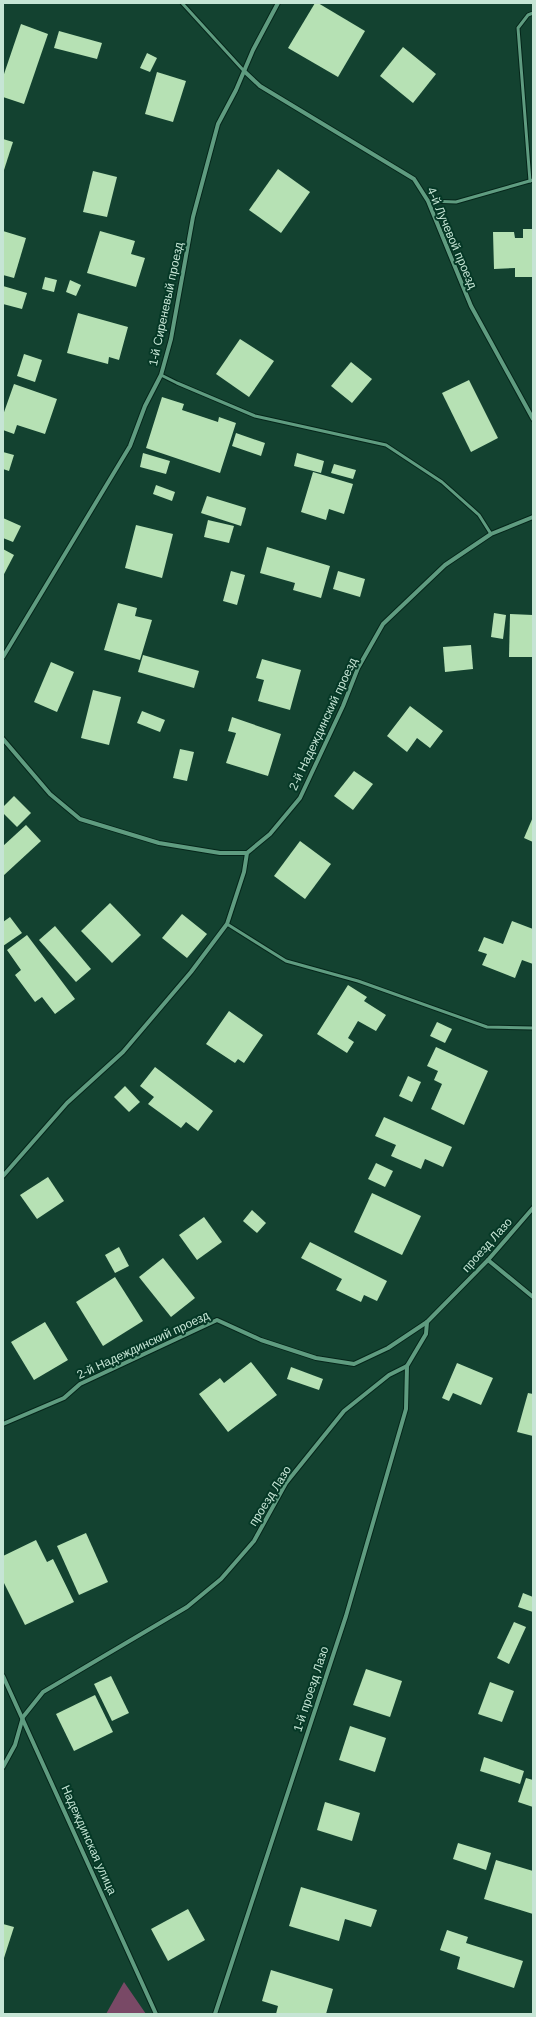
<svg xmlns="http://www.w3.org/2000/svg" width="536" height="2017" font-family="Helvetica,sans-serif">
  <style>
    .green { fill: #794966 }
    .building { fill: #b6e1b4 }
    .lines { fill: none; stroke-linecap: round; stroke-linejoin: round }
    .service-casing { stroke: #05261a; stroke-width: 5 }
    .minor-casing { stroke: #05261a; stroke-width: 6 }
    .service { stroke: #5f9c80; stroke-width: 3 }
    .minor { stroke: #5f9c80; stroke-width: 4 }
    .labels { text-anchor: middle; stroke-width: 4; stroke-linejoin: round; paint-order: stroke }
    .street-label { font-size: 12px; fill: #c6e5d5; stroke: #053826 }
  </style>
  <rect width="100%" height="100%" fill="#134230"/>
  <!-- green -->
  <polygon class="green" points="124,1982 146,2014 106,2014"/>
  <!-- building -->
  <g class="building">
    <polygon points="315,3 318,3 365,31 338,77 288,48"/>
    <polygon points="21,24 48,34 24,104 3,97 3,77"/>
    <polygon points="59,31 102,43 97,59 54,48"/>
    <polygon points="403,47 436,74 413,103 380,76"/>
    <polygon points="147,53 157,58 150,72 140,68"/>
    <polygon points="157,72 186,81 173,122 145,114"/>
    <polygon points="3,139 13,142 3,173"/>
    <polygon points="278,169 310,192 281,233 249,210"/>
    <polygon points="93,171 117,177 107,217 83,212"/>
    <polygon points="523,229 533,229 533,277 515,277 515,268 494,269 493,232 514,232 515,238 523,238"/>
    <polygon points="3,231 26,238 14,278 3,275"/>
    <polygon points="100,231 135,241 131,254 145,258 136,287 87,273"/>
    <polygon points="45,277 57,280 54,292 42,289"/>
    <polygon points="70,280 81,285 76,296 66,292"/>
    <polygon points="3,286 27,293 22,309 3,304"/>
    <polygon points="78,313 128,327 119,360 109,357 108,364 67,353"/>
    <polygon points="240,339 274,361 249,397 216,374"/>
    <polygon points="24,354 42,360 35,382 17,376"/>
    <polygon points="351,362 372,379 352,403 331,386"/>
    <polygon points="469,380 498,438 471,452 442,393"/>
    <polygon points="14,384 57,399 45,434 17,425 14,434 3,430 3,415"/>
    <polygon points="162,397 184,404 182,410 218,422 219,417 236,423 220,473 146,448"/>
    <polygon points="236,433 265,443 261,456 232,446"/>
    <polygon points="3,452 14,455 9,471 3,469"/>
    <polygon points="143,453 170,461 166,474 140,467"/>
    <polygon points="297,453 324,461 321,473 294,466"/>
    <polygon points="334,464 356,470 353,479 331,473"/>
    <polygon points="313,472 353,484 344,514 329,509 326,520 301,512"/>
    <polygon points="156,485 175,492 172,501 153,494"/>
    <polygon points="207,496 246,508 241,526 201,513"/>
    <polygon points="3,518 21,526 13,542 3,538"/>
    <polygon points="208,520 234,526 229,543 204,537"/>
    <polygon points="136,525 173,534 162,578 125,568"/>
    <polygon points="267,547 330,566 321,598 293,590 295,583 260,573"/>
    <polygon points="3,549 14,555 3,576"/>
    <polygon points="231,571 245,575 237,605 223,601"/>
    <polygon points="338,571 365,579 360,597 333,589"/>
    <polygon points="118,603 137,608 135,616 152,620 140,660 104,650"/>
    <polygon points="494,613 506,615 503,639 491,637"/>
    <polygon points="510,614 533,615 533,657 509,657"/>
    <polygon points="471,645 473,669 445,672 443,647"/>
    <polygon points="143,655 199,671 194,688 138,672"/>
    <polygon points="262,659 301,670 290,710 258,701 264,680 256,678"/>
    <polygon points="51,662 74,672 57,712 34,702"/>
    <polygon points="93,690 121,697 109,745 81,738"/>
    <polygon points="410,706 443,731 430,748 417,738 407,752 387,736"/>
    <polygon points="142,711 165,720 160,732 137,723"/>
    <polygon points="232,717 281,734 268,776 226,763 236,733 228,731"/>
    <polygon points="180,749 194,752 187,781 173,778"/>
    <polygon points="354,771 373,784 353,810 334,796"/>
    <polygon points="14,796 31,813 17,827 3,813 3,807"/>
    <polygon points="533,817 533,842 524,838"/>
    <polygon points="26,825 41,841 3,876 3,846"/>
    <polygon points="300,841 331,864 305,899 274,876"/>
    <polygon points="110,903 141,935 112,963 81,931"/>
    <polygon points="182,914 207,934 187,958 162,938"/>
    <polygon points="10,917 22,933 3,946 3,922"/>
    <polygon points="512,921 533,929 533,964 522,960 515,978 482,965 487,954 478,951 484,937 503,944"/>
    <polygon points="55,926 91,969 76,982 39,940"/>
    <polygon points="27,935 75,999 55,1014 42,997 35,1002 15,975 21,970 7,950"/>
    <polygon points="348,985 367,997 364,1001 386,1015 376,1031 358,1021 348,1038 354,1042 347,1053 317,1034"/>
    <polygon points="229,1011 263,1035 244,1063 238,1059 235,1063 206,1044"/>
    <polygon points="437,1022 452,1029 445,1043 430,1036"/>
    <polygon points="436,1047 488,1071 464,1125 431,1109 442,1084 434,1080 438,1071 427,1066"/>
    <polygon points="155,1067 213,1111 198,1131 186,1122 181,1128 148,1104 154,1097 140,1086"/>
    <polygon points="408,1076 421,1082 412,1102 399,1096"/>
    <polygon points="125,1086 140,1102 129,1112 114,1097"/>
    <polygon points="384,1117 452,1147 443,1167 425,1159 421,1169 391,1156 396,1145 375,1136"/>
    <polygon points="376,1163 393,1171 385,1187 368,1179"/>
    <polygon points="48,1177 64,1201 37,1219 20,1195"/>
    <polygon points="372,1193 421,1216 402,1255 354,1232"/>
    <polygon points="252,1210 266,1223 257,1233 243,1221"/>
    <polygon points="204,1217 222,1242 197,1260 179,1235"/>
    <polygon points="310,1242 387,1281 377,1301 364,1295 361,1302 336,1290 342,1279 301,1258"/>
    <polygon points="119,1247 129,1266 115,1273 105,1255"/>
    <polygon points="163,1258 195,1298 171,1317 139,1277"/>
    <polygon points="115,1277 143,1321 103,1346 76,1302"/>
    <polygon points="45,1322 68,1360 34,1380 11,1342"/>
    <polygon points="251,1362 277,1395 228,1432 199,1394 220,1378 224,1383"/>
    <polygon points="457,1363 493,1378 481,1405 453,1393 449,1401 442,1398"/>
    <polygon points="291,1367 323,1379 319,1390 287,1379"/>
    <polygon points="528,1393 533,1394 533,1436 517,1432"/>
    <polygon points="86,1533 108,1582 79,1595 57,1546"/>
    <polygon points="36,1540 47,1562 53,1559 74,1602 25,1625 3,1581 3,1556"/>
    <polygon points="523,1593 533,1597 533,1612 518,1607"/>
    <polygon points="514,1622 526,1627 509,1664 497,1658"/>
    <polygon points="366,1669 402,1681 390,1717 353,1705"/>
    <polygon points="111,1676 129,1713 112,1721 94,1684"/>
    <polygon points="490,1682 514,1691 502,1722 478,1714"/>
    <polygon points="95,1695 113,1732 74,1751 56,1714"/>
    <polygon points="350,1726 386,1738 375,1772 339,1760"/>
    <polygon points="484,1757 524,1771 520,1784 480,1771"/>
    <polygon points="526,1778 533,1780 533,1807 518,1802"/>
    <polygon points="325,1802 360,1813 352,1841 317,1830"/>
    <polygon points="458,1843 491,1853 486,1870 453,1859"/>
    <polygon points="496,1860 533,1871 533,1914 484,1899"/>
    <polygon points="301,1887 377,1910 371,1927 345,1919 339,1941 289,1926"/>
    <polygon points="188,1909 205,1940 168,1961 151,1929"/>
    <polygon points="3,1924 14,1927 3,1961"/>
    <polygon points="447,1930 468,1937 466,1943 523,1961 514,1988 457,1969 460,1957 440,1950"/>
    <polygon points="271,1970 333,1989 326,2014 276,2014 278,2006 262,2001"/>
  </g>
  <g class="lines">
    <defs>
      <g id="service">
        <polyline points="182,3 244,71"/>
        <polyline points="530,181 518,28 528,15 533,13"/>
        <polyline points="428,201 456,202 533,180"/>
        <polyline points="161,375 177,383 255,416 386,445 442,482 479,515 491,534"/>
        <polyline points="227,924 286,961 358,981 487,1027 533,1028"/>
      </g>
      <g id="minor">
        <polyline points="244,71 260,86 414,179 428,201 471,306 533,419"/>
        <polyline points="3,657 130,446 145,406 161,375 171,339 193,217 218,124 236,90 253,50 278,3"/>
        <polyline points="3,739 50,794 80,819 159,843 220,853 247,853"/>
        <polyline points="3,1176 67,1103 123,1052 191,972 227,924 244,872 247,853 270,834 300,798 343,706 358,668 383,624 445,565 491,534 533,517"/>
        <polyline points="488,1260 533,1297"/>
        <polyline points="3,1424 64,1398 80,1384 217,1320 261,1340 316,1358 354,1364 388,1348 427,1322"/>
        <polyline points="3,1676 156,2014"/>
        <polyline points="3,1767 15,1745 23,1717 43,1692 187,1607 221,1579 254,1541 286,1483 344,1411 389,1375 407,1366 426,1334 427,1322 488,1260 533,1208"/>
        <polyline points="215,2014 346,1616 406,1409 407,1366"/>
      </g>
    </defs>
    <!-- service casing -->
    <use href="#service" class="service-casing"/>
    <!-- minor casing -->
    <use href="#minor" class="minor-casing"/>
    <!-- service -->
    <use href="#service" class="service"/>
    <!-- minor -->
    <use href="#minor" class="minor"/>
  </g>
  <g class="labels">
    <!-- street labels -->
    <g class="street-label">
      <text transform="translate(452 238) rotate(67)" y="4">4-й Лучевой проезд</text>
      <text transform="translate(166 304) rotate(-78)" y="4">1-й Сиреневый проезд</text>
      <text transform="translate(323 724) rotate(-65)" y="4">2-й Надеждинский проезд</text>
      <text transform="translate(487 1245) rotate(-48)" y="4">проезд Лазо</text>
      <text transform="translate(143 1345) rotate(-25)" y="4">2-й Надеждинский проезд</text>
      <text transform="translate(270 1496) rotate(-58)" y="4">проезд Лазо</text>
      <text transform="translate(311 1689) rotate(-72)" y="4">1-й проезд Лазо</text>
      <text transform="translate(89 1840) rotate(66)" y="4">Надеждинская улица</text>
    </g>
  </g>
  <!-- border -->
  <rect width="536" height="2017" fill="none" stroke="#c6e5d5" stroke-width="8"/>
</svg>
